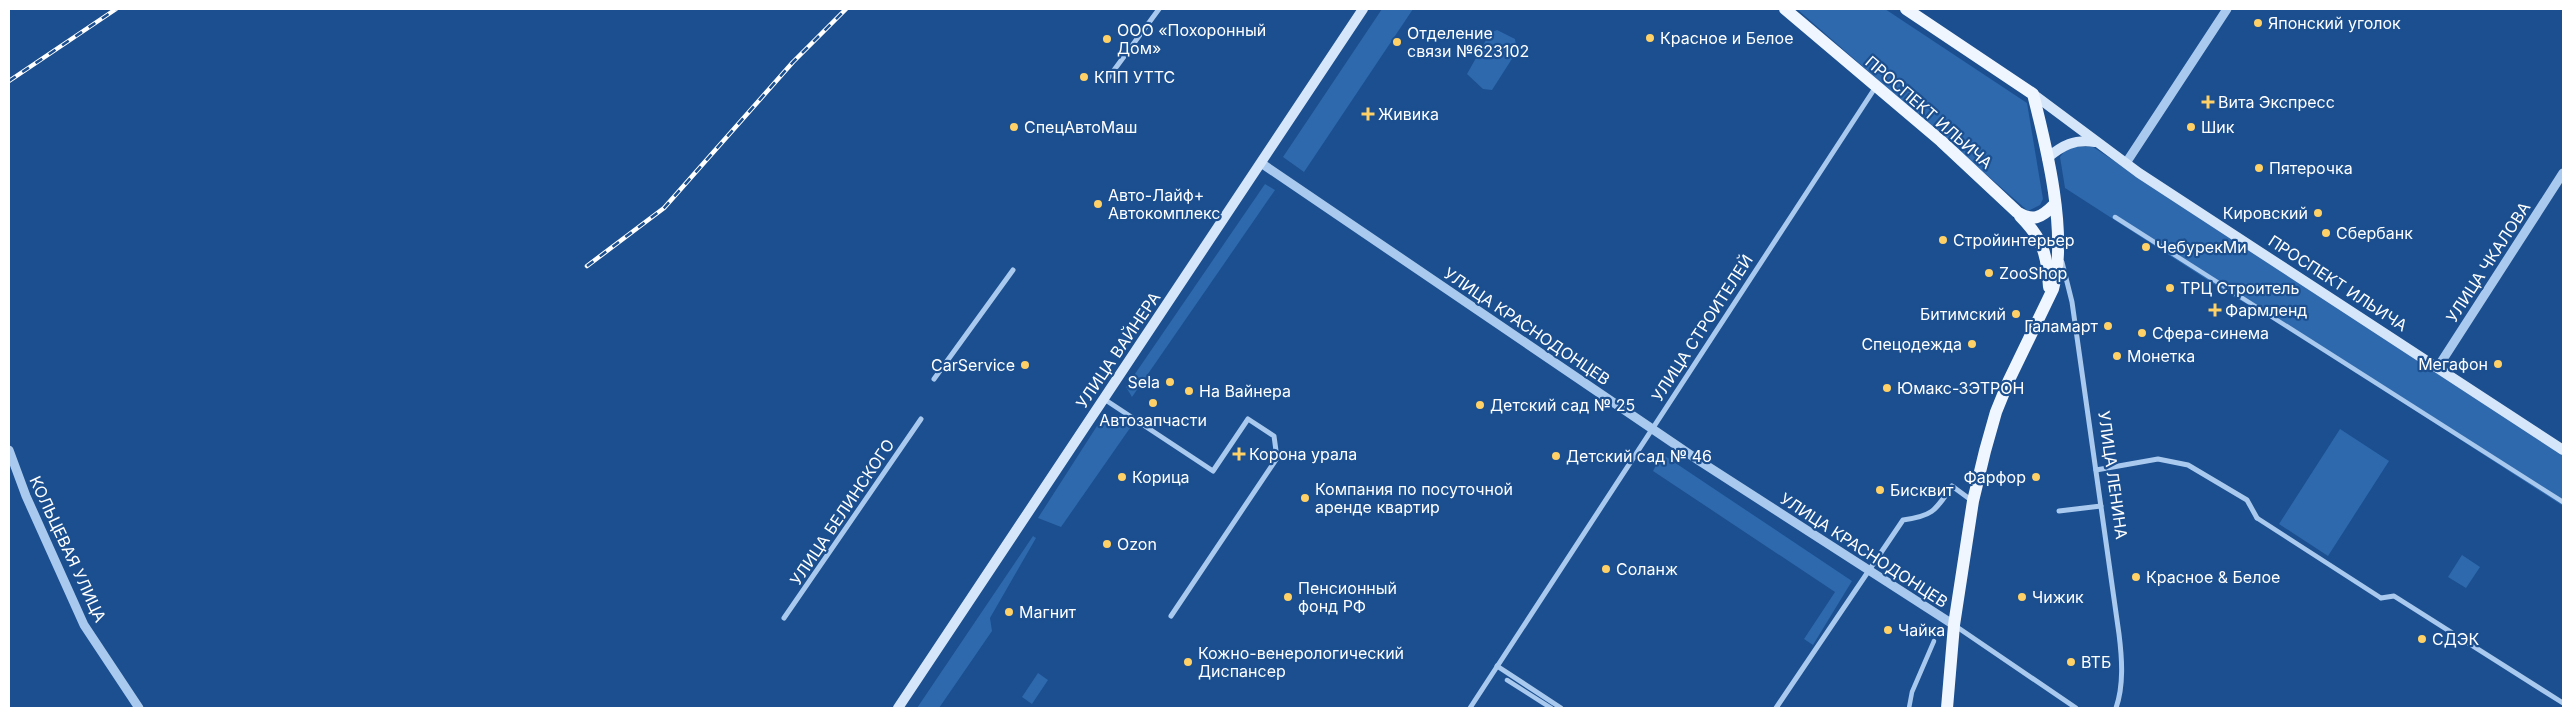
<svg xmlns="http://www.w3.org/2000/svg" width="2572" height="717" font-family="Inter,sans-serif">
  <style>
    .green { fill: #2e69ad }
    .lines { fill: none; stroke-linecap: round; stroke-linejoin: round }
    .pedestrian { stroke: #a9c9ee; stroke-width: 4.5 }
    .minor { stroke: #a9c9ee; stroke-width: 5 }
    .tertiary { stroke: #a9c9ee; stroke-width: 9 }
    .secondary { stroke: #d6e6fa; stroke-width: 10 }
    .primary { stroke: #f0f6ff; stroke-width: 12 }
    .rail-casing { stroke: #fff; stroke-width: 4.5 }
    .rail { stroke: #1b4f8f; stroke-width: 2.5; stroke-dasharray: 8; stroke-linecap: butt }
    .poi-dot { fill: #ffd166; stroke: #1b4f8f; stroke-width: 2 }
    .labels { text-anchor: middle; stroke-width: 4.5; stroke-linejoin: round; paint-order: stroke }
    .poi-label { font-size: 16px; fill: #fff; stroke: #1b4f8f; text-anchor: start }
    .street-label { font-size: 16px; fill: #fff; stroke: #1b4f8f }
  </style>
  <rect width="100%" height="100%" fill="#1b4f8f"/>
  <!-- green -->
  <g class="green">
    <polygon points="1382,9 1413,9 1304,172 1283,157"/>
    <polygon points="1797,9 1885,9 2027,103 2043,199 2040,205 2028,211"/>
    <polygon points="1497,30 1515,39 1517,51 1492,90 1483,89 1467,74 1490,33"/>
    <polygon points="2075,147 2093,147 2563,454 2563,506 2271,317 2234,297 2065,188 2060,157 2067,148"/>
    <polygon points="1265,184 1275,190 1132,397 1126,387"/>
    <polygon points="1112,419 1130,428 1061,527 1038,518 1097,426"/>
    <polygon points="2340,429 2389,461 2328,556 2279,524"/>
    <polygon points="1662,454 1852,581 1813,645 1804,639 1835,592 1653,471"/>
    <polygon points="1033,536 1036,538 990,618 992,631 939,708 917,708"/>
    <polygon points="2462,555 2480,567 2466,588 2448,577"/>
    <polygon points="1038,673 1048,680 1032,704 1022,697"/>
  </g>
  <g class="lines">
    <!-- pedestrian -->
    <g class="pedestrian">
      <polyline points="2115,217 2563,502"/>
      <polyline points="2257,518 2381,598"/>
      <polyline points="1507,680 1551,708"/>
      <polyline points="1909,708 1912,692 1934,641"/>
    </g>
    <!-- minor -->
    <g class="minor">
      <polyline points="1106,81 1159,9"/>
      <path d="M2062,262L2072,302L2119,634C2122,658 2124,685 2116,708"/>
      <polyline points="934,379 1013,270"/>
      <polyline points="1104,399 1213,471 1248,419 1274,436 1277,458 1171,616"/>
      <polyline points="2096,470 2158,459 2188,465 2247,500 2257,518"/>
      <polyline points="2059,511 2101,506"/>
      <polyline points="2381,598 2394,596 2563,703"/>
      <polyline points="784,618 921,419"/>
      <polyline points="1954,625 2076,708"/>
      <polyline points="1497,666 1561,708"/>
      <polyline points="1470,708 1875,88"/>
      <path d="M1776,708L1903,520C1933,516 1935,511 1952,486L1971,500"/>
    </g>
    <!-- tertiary -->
    <g class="tertiary">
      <polyline points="1261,163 1701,462 1954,625"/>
      <polyline points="2126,163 2227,9"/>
      <polyline points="2438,367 2563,173"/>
      <polyline points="9,450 26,496 84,625 139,708"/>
    </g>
    <!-- secondary -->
    <g class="secondary">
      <polyline points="2033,94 2139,173 2563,450"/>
      <path d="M2047,158C2063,145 2074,139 2095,142"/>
      <polyline points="898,708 1363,9"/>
    </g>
    <!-- primary -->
    <g class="primary">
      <path d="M1785,9L1941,141L2017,212C2033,222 2041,218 2054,205"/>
      <path d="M1906,9L2033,94C2047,149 2068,234 2053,289L2009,380L1996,412L1985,451L1973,501L1954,625L1947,708"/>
      <path d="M2020,216C2043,239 2047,254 2049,287"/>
    </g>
    <defs>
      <g id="rail">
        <polyline points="9,81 116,9"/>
        <polyline points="587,266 664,208 793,62 846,9"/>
      </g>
    </defs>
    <!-- rail casing -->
    <use href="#rail" class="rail-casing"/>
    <!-- rail -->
    <use href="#rail" class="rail"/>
  </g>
  <!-- markers -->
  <g class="poi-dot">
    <circle cx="2258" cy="23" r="5"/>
    <circle cx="1650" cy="38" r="5"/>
    <circle cx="1107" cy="39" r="5"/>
    <circle cx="1397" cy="42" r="5"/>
    <circle cx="1084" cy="77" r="5"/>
    <path d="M2205.5 94.5h5v5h5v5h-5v5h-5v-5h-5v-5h5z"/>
    <path d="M1365.5 106.5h5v5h5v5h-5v5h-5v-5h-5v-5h5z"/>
    <circle cx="1014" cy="127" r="5"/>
    <circle cx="2191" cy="127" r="5"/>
    <circle cx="2259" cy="168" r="5"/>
    <circle cx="1098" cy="204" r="5"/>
    <circle cx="2318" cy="213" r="5"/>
    <circle cx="2326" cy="233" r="5"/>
    <circle cx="1943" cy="240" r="5"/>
    <circle cx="2146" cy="247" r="5"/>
    <circle cx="1989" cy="273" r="5"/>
    <circle cx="2170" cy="288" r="5"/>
    <path d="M2212.5 302.5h5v5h5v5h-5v5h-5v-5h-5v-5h5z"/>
    <circle cx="2016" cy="314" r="5"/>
    <circle cx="2108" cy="326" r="5"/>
    <circle cx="2142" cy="333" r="5"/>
    <circle cx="1972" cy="344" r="5"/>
    <circle cx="2117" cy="356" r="5"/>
    <circle cx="2498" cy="364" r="5"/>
    <circle cx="1025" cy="365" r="5"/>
    <circle cx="1170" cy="382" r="5"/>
    <circle cx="1887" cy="388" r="5"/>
    <circle cx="1189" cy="391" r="5"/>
    <circle cx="1153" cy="403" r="5"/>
    <circle cx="1480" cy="405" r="5"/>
    <path d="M1236.5 446.5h5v5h5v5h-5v5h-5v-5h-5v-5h5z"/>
    <circle cx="1556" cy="456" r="5"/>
    <circle cx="1122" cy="477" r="5"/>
    <circle cx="2036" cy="477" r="5"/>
    <circle cx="1880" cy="490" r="5"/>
    <circle cx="1305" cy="498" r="5"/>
    <circle cx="1107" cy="544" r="5"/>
    <circle cx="1606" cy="569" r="5"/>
    <circle cx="2136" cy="577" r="5"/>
    <circle cx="1288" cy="597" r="5"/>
    <circle cx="2022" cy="597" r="5"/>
    <circle cx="1009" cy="612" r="5"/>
    <circle cx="1888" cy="630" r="5"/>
    <circle cx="2422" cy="639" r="5"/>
    <circle cx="1188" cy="662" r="5"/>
    <circle cx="2071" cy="662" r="5"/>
  </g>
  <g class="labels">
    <!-- poi labels -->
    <g class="poi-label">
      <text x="2268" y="29">Японский уголок</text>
      <text x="1117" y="36">ООО «Похоронный<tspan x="1117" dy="18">Дом»</tspan></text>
      <text x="1407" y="39">Отделение<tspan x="1407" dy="18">связи №623102</tspan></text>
      <text x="1660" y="44">Красное и Белое</text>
      <text x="1094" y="83">КПП УТТС</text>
      <text x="2218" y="108">Вита Экспресс</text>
      <text x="1378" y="120">Живика</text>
      <text x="1024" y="133">СпецАвтоМаш</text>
      <text x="2201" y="133">Шик</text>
      <text x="2269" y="174">Пятерочка</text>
      <text x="1108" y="201">Авто-Лайф+<tspan x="1108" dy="18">Автокомплекс</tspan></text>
      <text x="2308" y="219" text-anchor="end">Кировский</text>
      <text x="2336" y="239">Сбербанк</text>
      <text x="1953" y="246">Стройинтерьер</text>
      <text x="2156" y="253">ЧебурекМи</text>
      <text x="1999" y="279">ZooShop</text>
      <text x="2180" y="294">ТРЦ Строитель</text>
      <text x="2225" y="316">Фармленд</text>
      <text x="2006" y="320" text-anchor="end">Битимский</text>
      <text x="2098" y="332" text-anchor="end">Галамарт</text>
      <text x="2152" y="339">Сфера-синема</text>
      <text x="1962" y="350" text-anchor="end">Спецодежда</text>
      <text x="2127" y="362">Монетка</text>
      <text x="2488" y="370" text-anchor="end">Мегафон</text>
      <text x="1015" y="371" text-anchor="end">CarService</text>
      <text x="1160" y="388" text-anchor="end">Sela</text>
      <text x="1897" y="394">Юмакс-ЗЭТРОН</text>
      <text x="1199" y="397">На Вайнера</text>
      <text x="1490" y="411">Детский сад № 25</text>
      <text x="1153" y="426" text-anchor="middle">Автозапчасти</text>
      <text x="1249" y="460">Корона урала</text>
      <text x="1566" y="462">Детский сад № 46</text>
      <text x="1132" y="483">Корица</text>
      <text x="2026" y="483" text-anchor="end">Фарфор</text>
      <text x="1315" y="495">Компания по посуточной<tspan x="1315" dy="18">аренде квартир</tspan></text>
      <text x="1890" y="496">Бисквит</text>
      <text x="1117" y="550">Ozon</text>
      <text x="1616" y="575">Соланж</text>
      <text x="2146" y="583">Красное &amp; Белое</text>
      <text x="1298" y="594">Пенсионный<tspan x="1298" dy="18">фонд РФ</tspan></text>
      <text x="2032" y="603">Чижик</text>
      <text x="1019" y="618">Магнит</text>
      <text x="1898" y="636">Чайка</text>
      <text x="2432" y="645">СДЭК</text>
      <text x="1198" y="659">Кожно-венерологический<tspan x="1198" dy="18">Диспансер</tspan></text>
      <text x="2081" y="668">ВТБ</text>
    </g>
    <!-- street labels -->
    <g class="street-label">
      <text transform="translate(1929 112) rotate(41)" y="6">ПРОСПЕКТ ИЛЬИЧА</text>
      <text transform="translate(2488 262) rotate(-57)" y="6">УЛИЦА ЧКАЛОВА</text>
      <text transform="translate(2338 283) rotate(33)" y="6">ПРОСПЕКТ ИЛЬИЧА</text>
      <text transform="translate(1527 326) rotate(34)" y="6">УЛИЦА КРАСНОДОНЦЕВ</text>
      <text transform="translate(1702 328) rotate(-57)" y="6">УЛИЦА СТРОИТЕЛЕЙ</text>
      <text transform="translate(1118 350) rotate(-56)" y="6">УЛИЦА ВАЙНЕРА</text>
      <text transform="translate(2113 475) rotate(82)" y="6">УЛИЦА ЛЕНИНА</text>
      <text transform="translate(842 512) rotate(-56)" y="6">УЛИЦА БЕЛИНСКОГО</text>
      <text transform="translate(68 549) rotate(65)" y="6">КОЛЬЦЕВАЯ УЛИЦА</text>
      <text transform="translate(1864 550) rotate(33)" y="6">УЛИЦА КРАСНОДОНЦЕВ</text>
    </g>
  </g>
  <!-- border -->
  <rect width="2572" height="717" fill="none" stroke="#ffffff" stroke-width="20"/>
</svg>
